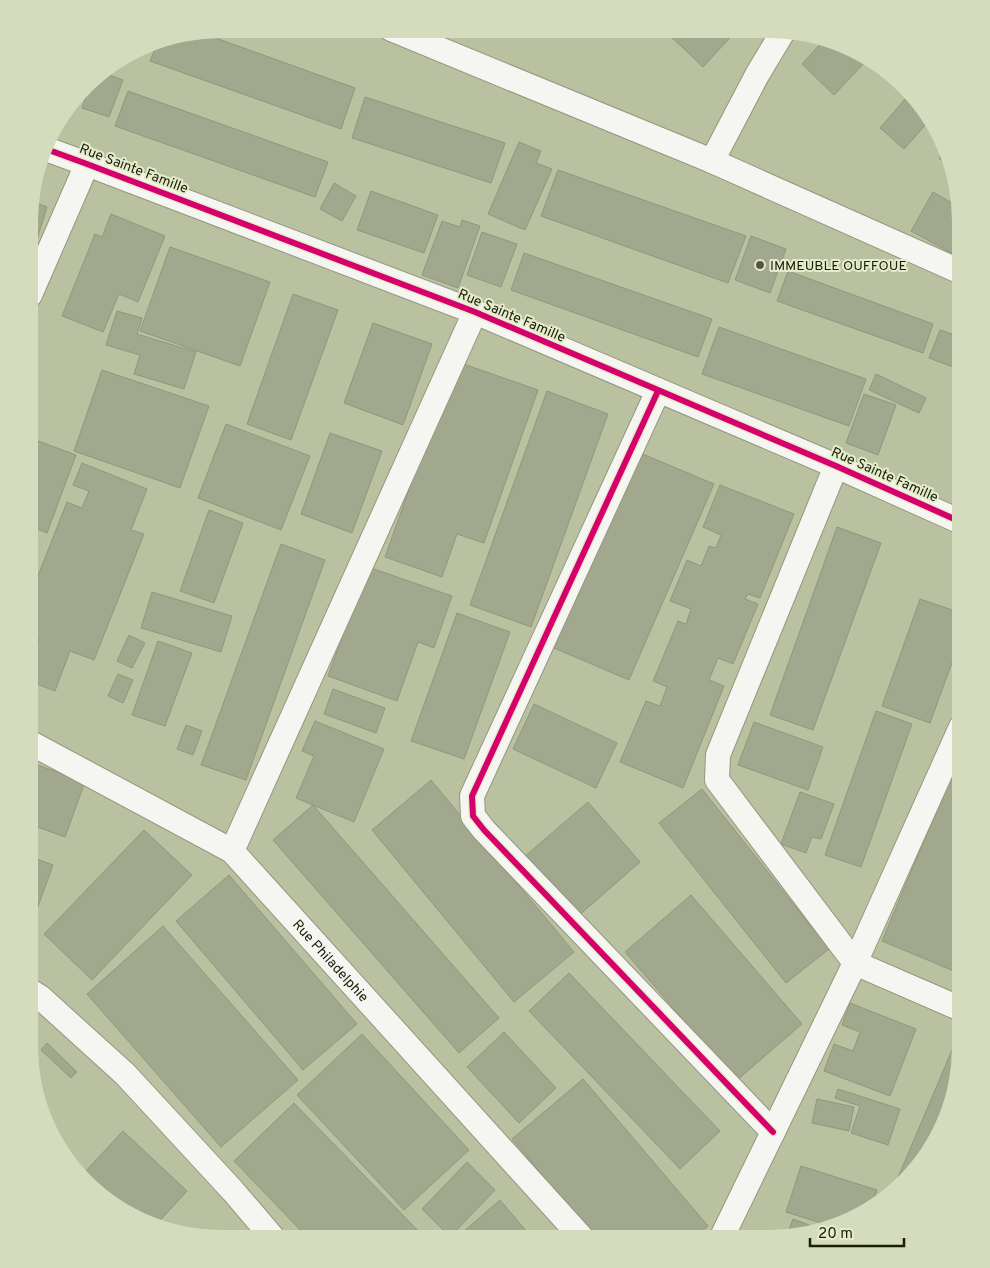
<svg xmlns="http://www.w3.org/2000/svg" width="990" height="1268" font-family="Overpass,sans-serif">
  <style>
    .building { fill: #a2a88d; stroke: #91977c }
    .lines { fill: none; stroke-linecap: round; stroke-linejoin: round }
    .minor-casing { stroke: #93987e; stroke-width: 26 }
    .minor { stroke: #f5f6f1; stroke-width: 24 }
    .cycleway-casing { stroke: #e5eccd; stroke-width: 9 }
    .cycleway { stroke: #d6006c; stroke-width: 6 }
    .poi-dot { fill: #53583d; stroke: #e5eccd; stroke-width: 2 }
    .labels { text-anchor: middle; stroke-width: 4; stroke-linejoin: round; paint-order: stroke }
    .street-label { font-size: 14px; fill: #1b1f07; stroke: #e5eccd }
    .poi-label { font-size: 14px; fill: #1b1f07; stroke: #e5eccd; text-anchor: start }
  </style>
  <rect width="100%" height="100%" fill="#bac1a0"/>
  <!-- building -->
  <g class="building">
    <polygon points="664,30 737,30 703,67"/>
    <polygon points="199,32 355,88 341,129 150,61 159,39"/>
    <polygon points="823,41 869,58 834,95 802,64"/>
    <polygon points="101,72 123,80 109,117 82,108 92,79"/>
    <polygon points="128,91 328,162 315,197 115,126"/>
    <polygon points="365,97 505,143 491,183 352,138"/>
    <polygon points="906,98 930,120 904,149 880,128"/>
    <polygon points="519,142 541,151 536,163 552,169 525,230 488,214"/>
    <polygon points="946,150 955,171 955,174 939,158"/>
    <polygon points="558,170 746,236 728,283 541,216"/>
    <polygon points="334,183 356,196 342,221 320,209"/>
    <polygon points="371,191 438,215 424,253 357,230"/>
    <polygon points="933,192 959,207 961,244 955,255 911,231"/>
    <polygon points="30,201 47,207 34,249 30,248"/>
    <polygon points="111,214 165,236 138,302 119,294 103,332 62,316 95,234 102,237"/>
    <polygon points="462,220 480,226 458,288 422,275 442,221 460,227"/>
    <polygon points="482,232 517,244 501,287 467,275"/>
    <polygon points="751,236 786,249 770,293 735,280"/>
    <polygon points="170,247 270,282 240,366 140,331"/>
    <polygon points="524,253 712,319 698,357 511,290"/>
    <polygon points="788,271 933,324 923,353 777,301"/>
    <polygon points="293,294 338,310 291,440 247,424"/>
    <polygon points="117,311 142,318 137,334 196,352 184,389 134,374 140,355 106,345"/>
    <polygon points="373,323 432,344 403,425 344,403"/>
    <polygon points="719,327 866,379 849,426 702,374"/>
    <polygon points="940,330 961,337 961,370 929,358"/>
    <polygon points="455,361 538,390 484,543 457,534 442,577 385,557"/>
    <polygon points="102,370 209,406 180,488 74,451"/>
    <polygon points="876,374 926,398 919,413 869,390"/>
    <polygon points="547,391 608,414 531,627 470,605"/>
    <polygon points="864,394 896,405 878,455 846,443"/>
    <polygon points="226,424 310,456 281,530 198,498"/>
    <polygon points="330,433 382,451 352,533 301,514"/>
    <polygon points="30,438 76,455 47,533 30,526"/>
    <polygon points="638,452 714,484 629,680 554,648"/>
    <polygon points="961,457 961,487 952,483"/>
    <polygon points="82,463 147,489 131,530 144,534 94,660 70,651 55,691 29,681 30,664 39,639 30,635 30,596 67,502 82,508 89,491 73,485"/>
    <polygon points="720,485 794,514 760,598 748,594 745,599 758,604 733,664 718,658 709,680 724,686 683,788 620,762 646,701 660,706 667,687 653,681 678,621 686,624 691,609 670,601 687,560 701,566 709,546 716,548 721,535 703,527"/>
    <polygon points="209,510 243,523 214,603 180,591"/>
    <polygon points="837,527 881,543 813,730 770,715"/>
    <polygon points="281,544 325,560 246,780 201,765"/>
    <polygon points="368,567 452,596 434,648 418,642 397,701 328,676"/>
    <polygon points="152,592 232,616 221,652 141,628"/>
    <polygon points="920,599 961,613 961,638 930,723 882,706"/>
    <polygon points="457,613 510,632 464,759 411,741"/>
    <polygon points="129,635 145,643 132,668 117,661"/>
    <polygon points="158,641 192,653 165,726 132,715"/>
    <polygon points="118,674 133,680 123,703 108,696"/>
    <polygon points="333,689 385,708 376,733 324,714"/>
    <polygon points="534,704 617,743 596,788 513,749"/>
    <polygon points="876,711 912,724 861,867 825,855"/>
    <polygon points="315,721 384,749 354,822 296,798 314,756 302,751"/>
    <polygon points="754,722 823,747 808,790 738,765"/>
    <polygon points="186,725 202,731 193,755 177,749"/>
    <polygon points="29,762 85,782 65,837 29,824"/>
    <polygon points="955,767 961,769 961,974 882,941"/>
    <polygon points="431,780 574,952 514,1002 372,830"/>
    <polygon points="702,789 829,949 786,983 659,823"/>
    <polygon points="800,792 834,804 821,839 812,837 806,853 781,844"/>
    <polygon points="588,802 640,862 576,918 524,857"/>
    <polygon points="313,805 499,1018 459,1053 273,840"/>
    <polygon points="144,830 192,875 92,980 44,934"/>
    <polygon points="29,856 53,865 32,923 29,922"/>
    <polygon points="229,875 357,1024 303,1070 176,921"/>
    <polygon points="691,895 802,1024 736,1081 625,952"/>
    <polygon points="163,926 298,1080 221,1147 87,994"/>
    <polygon points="569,973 720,1131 680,1169 529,1011"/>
    <polygon points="850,1003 916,1029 890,1096 824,1071 834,1044 853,1051 860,1032 842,1025"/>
    <polygon points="504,1032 556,1088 519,1123 467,1067"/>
    <polygon points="362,1034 469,1150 404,1210 297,1095"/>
    <polygon points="47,1043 77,1072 71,1078 41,1050"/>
    <polygon points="952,1050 961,1053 961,1060 951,1109 929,1154 894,1187"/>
    <polygon points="583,1079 708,1226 692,1239 596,1239 512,1139"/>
    <polygon points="838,1089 900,1109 888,1145 851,1133 860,1106 835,1098"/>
    <polygon points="817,1099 854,1107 849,1131 812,1123"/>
    <polygon points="294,1103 426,1239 309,1239 234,1161"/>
    <polygon points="123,1131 187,1191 154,1227 114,1207 83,1174"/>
    <polygon points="52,1138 68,1157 68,1158 54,1143"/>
    <polygon points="467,1162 495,1190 450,1237 422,1209"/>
    <polygon points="801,1166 877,1190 871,1208 865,1214 827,1225 786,1212"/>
    <polygon points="500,1200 533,1239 455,1239"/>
    <polygon points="793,1219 817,1228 786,1238"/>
    <polygon points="181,1226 189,1235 175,1232"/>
  </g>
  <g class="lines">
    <defs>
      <g id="minor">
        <polyline points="391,29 712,161 961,272"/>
        <polyline points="46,149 87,164 475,312 836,466 961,522"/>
        <polyline points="712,161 757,75 784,30"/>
        <polyline points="30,295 87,164"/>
        <polyline points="658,391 472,796 473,816 484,830 773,1132"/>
        <polyline points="836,466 718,755 717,780 855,963 961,1009"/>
        <path id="s1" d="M29,742L232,851L583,1239"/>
        <polyline points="232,851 475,312"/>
        <polyline points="29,990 40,997 125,1074 233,1191 274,1239"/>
        <polyline points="721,1239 855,963 961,727"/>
      </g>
    </defs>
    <!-- minor casing -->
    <use href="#minor" class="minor-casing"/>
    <!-- minor -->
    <use href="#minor" class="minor"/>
    <defs>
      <g id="cycleway">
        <polyline points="46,149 87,164 475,312 836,466 961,522"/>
        <polyline points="658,391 472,796 473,816 484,830 773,1132"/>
      </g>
    </defs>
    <!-- cycleway casing -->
    <use href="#cycleway" class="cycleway-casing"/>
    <!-- cycleway -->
    <use href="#cycleway" class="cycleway"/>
  </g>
  <!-- markers -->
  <circle class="poi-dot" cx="760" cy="265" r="5"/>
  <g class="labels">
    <!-- street labels -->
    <g class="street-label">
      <text transform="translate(134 168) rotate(21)" y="5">Rue Sainte Famille</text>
      <text transform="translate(512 315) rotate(23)" y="5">Rue Sainte Famille</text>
      <text transform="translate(885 474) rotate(24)" y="5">Rue Sainte Famille</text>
      <text dy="5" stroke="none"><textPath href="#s1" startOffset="378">Rue Philadelphie</textPath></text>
    </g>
    <!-- poi labels -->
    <g class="poi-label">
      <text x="770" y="270">IMMEUBLE OUFFOUE</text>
    </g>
  </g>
  <!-- crop -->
  <path d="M0 0H990V1268H0ZM221 38H769A183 183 0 0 1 952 221V1047A183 183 0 0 1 769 1230H221A183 183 0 0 1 38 1047V221A183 183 0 0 1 221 38Z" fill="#d5dcbd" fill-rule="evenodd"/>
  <!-- scale -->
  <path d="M810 1238v8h94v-8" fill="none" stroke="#1b1f07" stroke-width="2.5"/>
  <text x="818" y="1238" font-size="15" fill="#1b1f07" stroke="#e5eccd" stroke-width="4" paint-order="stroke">20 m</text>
</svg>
